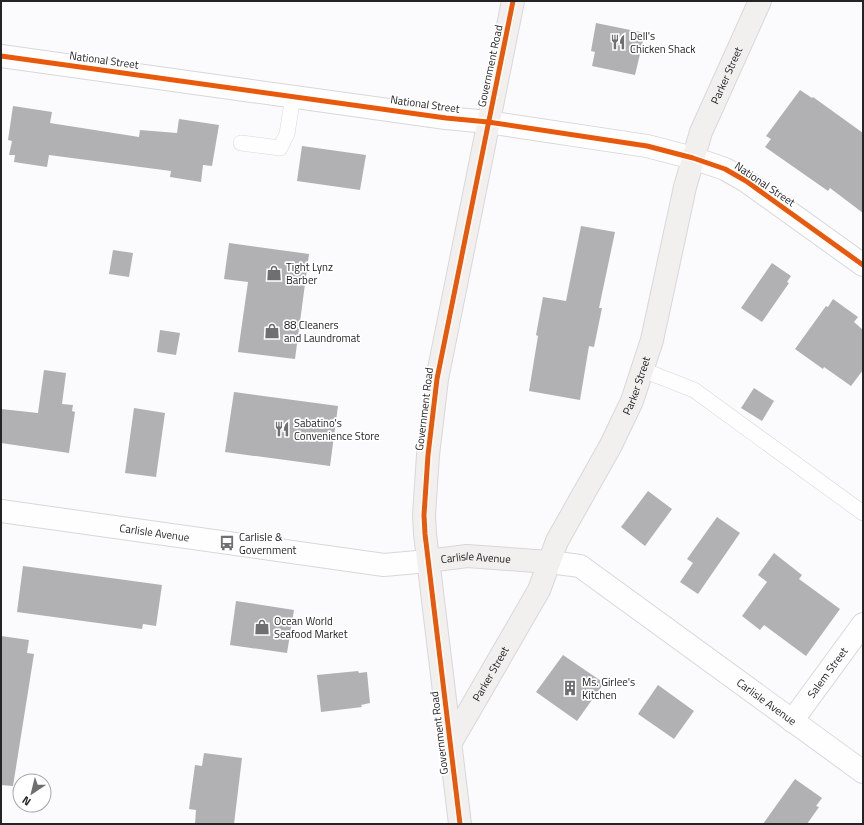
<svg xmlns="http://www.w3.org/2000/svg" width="864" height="825" font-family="'Titillium Web',sans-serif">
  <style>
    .building { fill: #b1b0b2 }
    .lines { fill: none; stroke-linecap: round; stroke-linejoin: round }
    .service-casing { stroke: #d8d7d9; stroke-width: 16 }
    .minor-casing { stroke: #d8d7d9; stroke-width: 24 }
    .tertiary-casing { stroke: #d8d7d9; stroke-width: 24 }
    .secondary-casing { stroke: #d8d7d9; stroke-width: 24 }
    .service { stroke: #fefeff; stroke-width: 15 }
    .minor { stroke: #fefeff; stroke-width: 22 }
    .tertiary { stroke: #fefeff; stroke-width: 22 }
    .secondary { stroke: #f2f0ee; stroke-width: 22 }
    .cycleway-casing { stroke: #fff; stroke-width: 8 }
    .cycleway { stroke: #e8590c; stroke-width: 5 }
    .labels { text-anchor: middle; stroke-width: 3.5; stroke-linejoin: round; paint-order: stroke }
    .poi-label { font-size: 11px; fill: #242325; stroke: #fff; text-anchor: start }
    .street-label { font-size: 11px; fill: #242325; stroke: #fff }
  </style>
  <rect width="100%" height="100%" fill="#fbfafd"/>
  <!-- building -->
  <g class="building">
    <polygon points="596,23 645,33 635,75 592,66 595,52 591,51"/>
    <polygon points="800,90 812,98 813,97 863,133 863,213 830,188 828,191 765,147 771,139 766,136"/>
    <polygon points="13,106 52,112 50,123 139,137 140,130 177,133 179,119 219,125 212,166 203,165 201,182 170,177 171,171 49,155 47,167 14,162 15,155 9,155 12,141 8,140"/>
    <polygon points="302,146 366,155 360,190 297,181"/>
    <polygon points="581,226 615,232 599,308 602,308 594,347 589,346 580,400 529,391 538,336 536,335 543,297 566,301"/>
    <polygon points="229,243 309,254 295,359 238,352 248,282 224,279"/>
    <polygon points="113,250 133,253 129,277 109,274"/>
    <polygon points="772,263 791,276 787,282 789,283 762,322 741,308"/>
    <polygon points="833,299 858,317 854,322 863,330 863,370 851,386 824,367 823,369 795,349 826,306 828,307"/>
    <polygon points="160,330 180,333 176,355 157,352"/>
    <polygon points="44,370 66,373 62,404 73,405 72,411 75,412 69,453 1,443 1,409 38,413"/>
    <polygon points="754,388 774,401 762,421 741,408"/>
    <polygon points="234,392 338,406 330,466 225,452"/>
    <polygon points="134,408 165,413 156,477 125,473"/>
    <polygon points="648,491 672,509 645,546 621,527"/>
    <polygon points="717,517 740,533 698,594 680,582 693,563 687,559"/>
    <polygon points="774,553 802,575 799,579 840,609 806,656 764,625 760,630 742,616 767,582 758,575"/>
    <polygon points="23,566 162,585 156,626 143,624 142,629 17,612"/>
    <polygon points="236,601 294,610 287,653 230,645"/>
    <polygon points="1,636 29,640 27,653 34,654 13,786 1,785"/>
    <polygon points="563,655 604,683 577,721 536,692"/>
    <polygon points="358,671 359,673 367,672 370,703 361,705 362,707 321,712 317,675"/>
    <polygon points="658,685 694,711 674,739 638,714"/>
    <polygon points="204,753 242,758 234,824 195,824 196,810 189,809 195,765 202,766"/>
    <polygon points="795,779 822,798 816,806 819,807 807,824 763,824"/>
  </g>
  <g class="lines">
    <defs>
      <g id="service">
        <polyline points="241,143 280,148 287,134 293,96"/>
        <polyline points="643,370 694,390 863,513"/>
      </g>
      <g id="minor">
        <polyline points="1,56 446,118 488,122 647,146 693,158 725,169 746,181 863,265"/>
        <path id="s1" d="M549,562L580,566L863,772"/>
        <path id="s2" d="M792,721L863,624"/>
      </g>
      <g id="tertiary">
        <path id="s3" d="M1,511L384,565L428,561"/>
      </g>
      <g id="secondary">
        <path id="s4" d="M428,561L467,556L549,562"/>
        <path id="s5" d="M450,744L539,590L557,541L611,445L632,401L652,340L685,187L701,132L760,1"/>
        <polyline points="460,824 425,534 424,515 428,455 437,379 513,1"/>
      </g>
    </defs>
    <!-- service casing -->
    <use href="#service" class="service-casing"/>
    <!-- minor casing -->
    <use href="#minor" class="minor-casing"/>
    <!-- tertiary casing -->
    <use href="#tertiary" class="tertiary-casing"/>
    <!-- secondary casing -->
    <use href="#secondary" class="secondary-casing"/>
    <!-- service -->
    <use href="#service" class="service"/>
    <!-- minor -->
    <use href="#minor" class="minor"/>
    <!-- tertiary -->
    <use href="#tertiary" class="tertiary"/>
    <!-- secondary -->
    <use href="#secondary" class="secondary"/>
    <defs>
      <g id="cycleway">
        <polyline points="1,56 446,118 488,122 647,146 693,158 725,169 746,181 863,265"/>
        <polyline points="460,824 425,534 424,515 428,455 437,379 513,1"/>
      </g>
    </defs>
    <!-- cycleway casing -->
    <use href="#cycleway" class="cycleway-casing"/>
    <!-- cycleway -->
    <use href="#cycleway" class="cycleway"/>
  </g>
  <!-- icons -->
  <defs>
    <symbol id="restaurant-bare" viewBox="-9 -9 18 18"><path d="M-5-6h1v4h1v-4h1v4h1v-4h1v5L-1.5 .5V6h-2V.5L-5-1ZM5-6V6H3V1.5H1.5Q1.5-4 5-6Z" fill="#6f6e71" stroke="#fff" stroke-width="2.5" paint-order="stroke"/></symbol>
    <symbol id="shop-bare" viewBox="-9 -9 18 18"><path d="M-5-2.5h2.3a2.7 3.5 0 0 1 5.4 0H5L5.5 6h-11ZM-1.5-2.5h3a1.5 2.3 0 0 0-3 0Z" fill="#6f6e71" stroke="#fff" stroke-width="2.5" paint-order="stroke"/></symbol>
    <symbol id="bus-bare" viewBox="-9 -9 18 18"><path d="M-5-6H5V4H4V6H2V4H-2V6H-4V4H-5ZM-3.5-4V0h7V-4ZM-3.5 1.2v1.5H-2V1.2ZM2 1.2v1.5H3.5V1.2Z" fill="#6f6e71" stroke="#fff" stroke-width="2.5" paint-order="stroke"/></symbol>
    <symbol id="building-bare" viewBox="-9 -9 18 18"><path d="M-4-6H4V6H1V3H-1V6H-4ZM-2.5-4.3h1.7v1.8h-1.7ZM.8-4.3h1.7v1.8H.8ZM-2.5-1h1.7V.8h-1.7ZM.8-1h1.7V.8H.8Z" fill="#6f6e71" stroke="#fff" stroke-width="2.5" paint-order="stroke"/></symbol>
  </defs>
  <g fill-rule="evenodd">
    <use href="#restaurant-bare" x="607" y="31" width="22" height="22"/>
    <use href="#shop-bare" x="263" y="262" width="22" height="22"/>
    <use href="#shop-bare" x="261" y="320" width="22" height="22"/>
    <use href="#restaurant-bare" x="271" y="418" width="22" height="22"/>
    <use href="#bus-bare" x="216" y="532" width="22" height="22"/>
    <use href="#shop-bare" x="251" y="616" width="22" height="22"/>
    <use href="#building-bare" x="559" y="677" width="22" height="22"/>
  </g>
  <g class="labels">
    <!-- poi labels -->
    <g class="poi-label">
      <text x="630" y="40">Dell's<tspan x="630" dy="13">Chicken Shack</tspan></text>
      <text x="286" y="271">Tight Lynz<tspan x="286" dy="13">Barber</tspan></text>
      <text x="284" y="329">88 Cleaners<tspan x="284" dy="13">and Laundromat</tspan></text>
      <text x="294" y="427">Sabatino's<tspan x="294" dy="13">Convenience Store</tspan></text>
      <text x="239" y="541">Carlisle &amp;<tspan x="239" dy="13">Government</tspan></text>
      <text x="274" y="625">Ocean World<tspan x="274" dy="13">Seafood Market</tspan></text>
      <text x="582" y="686">Ms. Girlee's<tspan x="582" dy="13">Kitchen</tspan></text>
    </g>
    <!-- street labels -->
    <g class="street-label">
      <text transform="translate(104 60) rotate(8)" y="4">National Street</text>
      <text transform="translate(490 66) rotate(-78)" y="4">Government Road</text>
      <text dy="4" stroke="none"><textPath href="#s5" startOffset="729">Parker Street</textPath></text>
      <text transform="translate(425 104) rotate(8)" y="4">National Street</text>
      <text transform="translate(765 184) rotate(34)" y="4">National Street</text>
      <text dy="4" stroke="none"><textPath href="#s5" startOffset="405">Parker Street</textPath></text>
      <text transform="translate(424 409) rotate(-83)" y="4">Government Road</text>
      <text dy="4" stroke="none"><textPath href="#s3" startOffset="155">Carlisle Avenue</textPath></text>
      <text dy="4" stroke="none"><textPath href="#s4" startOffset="48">Carlisle Avenue</textPath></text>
      <text dy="4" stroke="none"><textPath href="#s2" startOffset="60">Salem Street</textPath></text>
      <text dy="4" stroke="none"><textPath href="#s5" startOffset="81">Parker Street</textPath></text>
      <text dy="4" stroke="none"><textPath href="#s1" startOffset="262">Carlisle Avenue</textPath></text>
      <text transform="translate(439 733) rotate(-97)" y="4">Government Road</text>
    </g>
  </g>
  <!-- border -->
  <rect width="864" height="825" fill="none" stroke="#242325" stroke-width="4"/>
  <!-- north arrow -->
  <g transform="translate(32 793) rotate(215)"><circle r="19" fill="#ffffff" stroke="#a7a7a8"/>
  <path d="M0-3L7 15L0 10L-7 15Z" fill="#6f6e71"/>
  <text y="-6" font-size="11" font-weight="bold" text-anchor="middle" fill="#242325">N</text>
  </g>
</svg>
